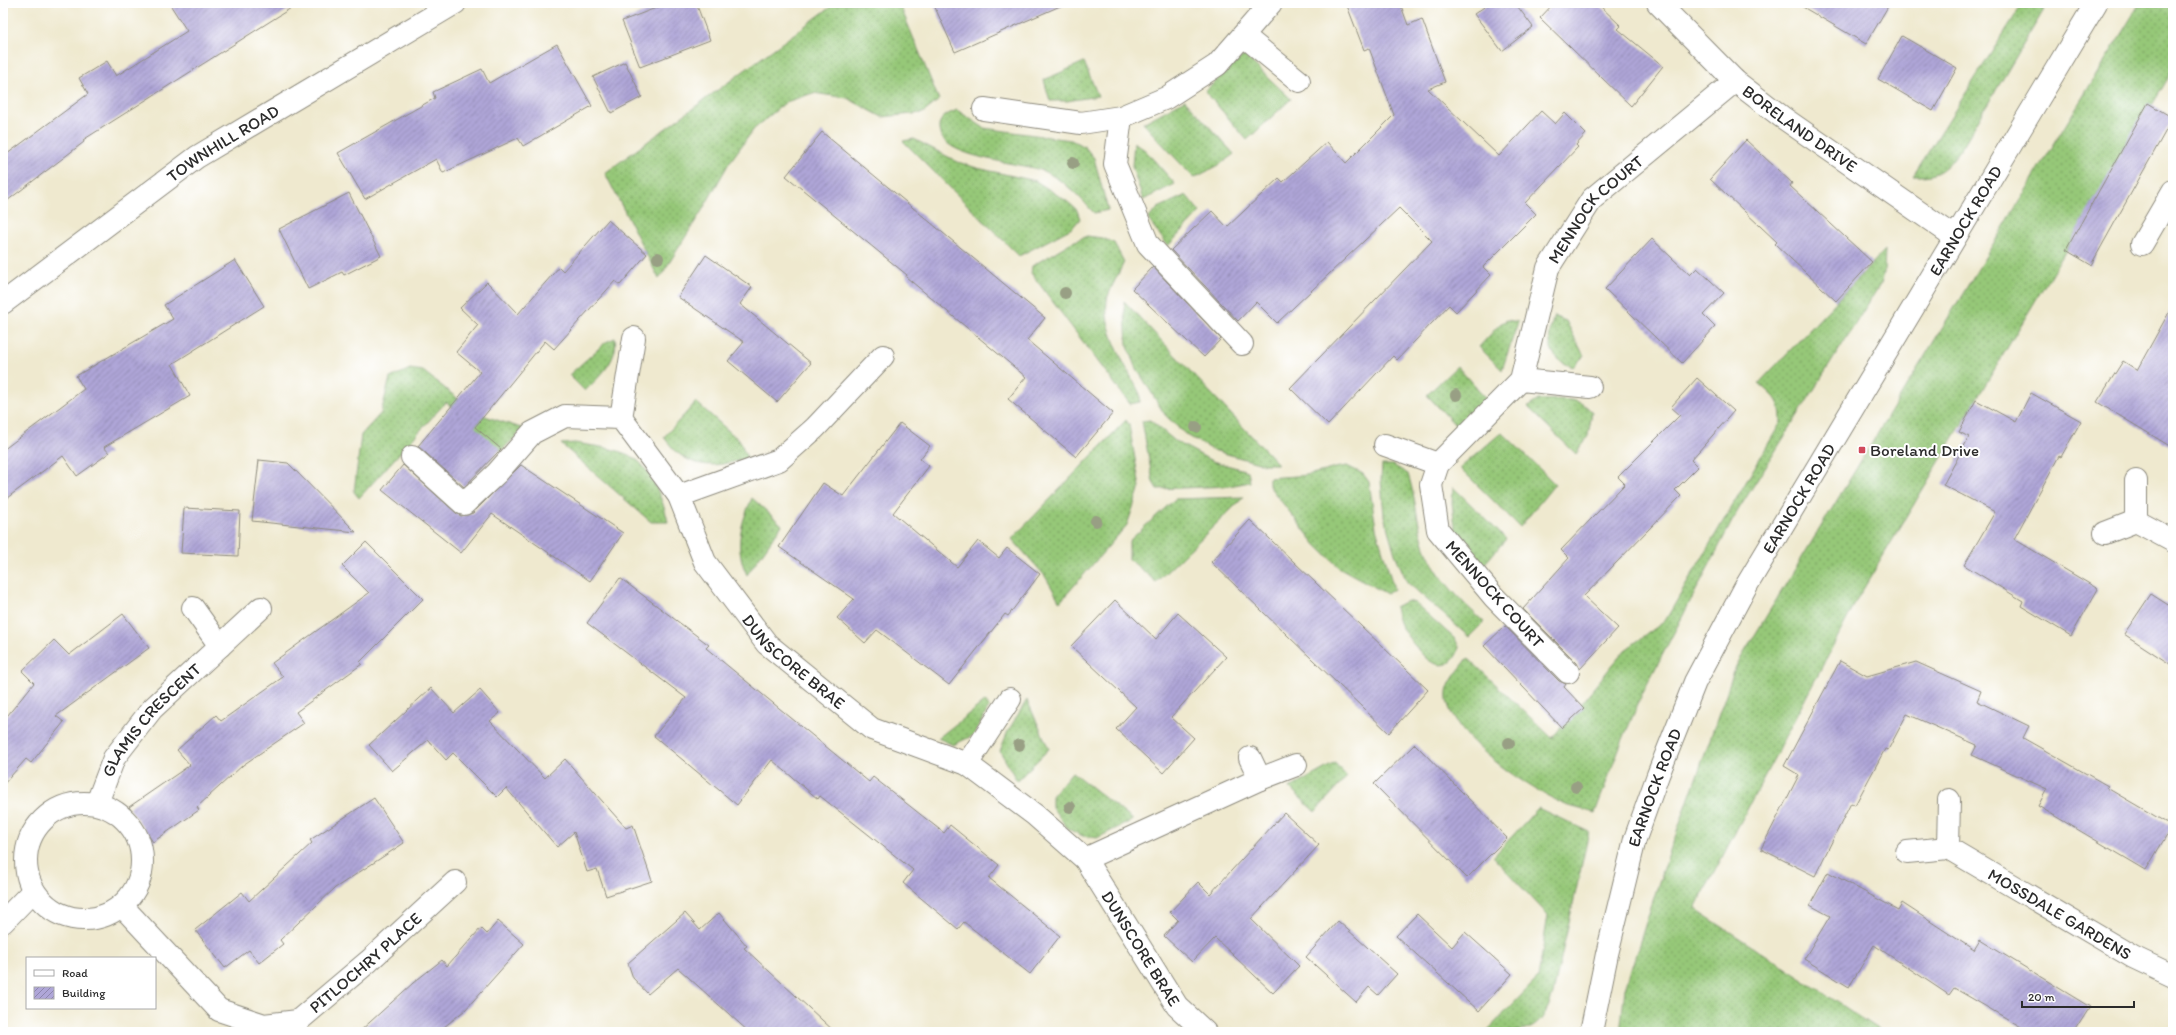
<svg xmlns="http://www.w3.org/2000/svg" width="2176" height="1035" font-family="Itim,sans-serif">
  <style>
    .grass { fill: url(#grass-dots); stroke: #607a52 }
    .building { fill: url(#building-hatch) }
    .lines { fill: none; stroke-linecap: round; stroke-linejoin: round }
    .minor-casing { stroke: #8d8a7d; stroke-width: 24 }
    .minor { stroke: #fff; stroke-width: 22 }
    .tree { fill: #989f84 }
    .poi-dot { fill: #d1495b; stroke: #fff; stroke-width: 1.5 }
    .labels { text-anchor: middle; stroke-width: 4; stroke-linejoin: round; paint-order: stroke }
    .street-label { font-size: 17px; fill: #2b2b2b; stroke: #fff }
    .poi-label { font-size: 17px; fill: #2b2b2b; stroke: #fff; text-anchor: start }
  </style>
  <defs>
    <pattern id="grass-dots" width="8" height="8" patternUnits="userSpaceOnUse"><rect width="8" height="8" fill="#96c878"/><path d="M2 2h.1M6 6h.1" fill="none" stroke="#7ba363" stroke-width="1.8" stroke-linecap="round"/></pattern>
    <pattern id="building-hatch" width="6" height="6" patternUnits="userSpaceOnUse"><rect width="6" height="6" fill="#afa6d8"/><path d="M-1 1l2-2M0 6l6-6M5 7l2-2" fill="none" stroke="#8f87af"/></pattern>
  </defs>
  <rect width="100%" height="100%" fill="#fff"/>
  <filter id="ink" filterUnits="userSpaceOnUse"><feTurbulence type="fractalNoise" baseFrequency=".025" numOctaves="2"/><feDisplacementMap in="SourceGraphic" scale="8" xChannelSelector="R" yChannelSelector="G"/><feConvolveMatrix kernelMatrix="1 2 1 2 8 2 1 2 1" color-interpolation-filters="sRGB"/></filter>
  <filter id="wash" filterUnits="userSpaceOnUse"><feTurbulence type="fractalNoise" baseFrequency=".012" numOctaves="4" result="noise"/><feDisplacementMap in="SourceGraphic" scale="16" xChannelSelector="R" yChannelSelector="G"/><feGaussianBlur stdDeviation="0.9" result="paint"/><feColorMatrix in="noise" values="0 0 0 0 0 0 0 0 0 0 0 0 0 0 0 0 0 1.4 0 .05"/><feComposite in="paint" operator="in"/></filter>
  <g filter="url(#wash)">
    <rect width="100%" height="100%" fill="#efe9cf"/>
    <!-- grass -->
    <g class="grass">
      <polygon points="836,3 899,3 939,100 923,113 882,117 847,98 813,93 786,102 754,129 729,163 703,209 659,279 605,173"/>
      <path d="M2023,3H2048L1961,149C1945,169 1940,177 1913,176Z"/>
      <polygon points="2140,3 2173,3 2173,70 1858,598 1695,909 1883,1032 1620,1032 1625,988 1658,885 1736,666"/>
      <polygon points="1244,55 1291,99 1247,140 1205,91"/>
      <polygon points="1084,62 1098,96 1067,101 1050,101 1044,80"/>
      <polygon points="1185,100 1234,154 1219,165 1194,178 1143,123"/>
      <path d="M957,110L984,128L1071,140L1085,147L1094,158L1108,210L1094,213C1080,197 1064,180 1043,171C1021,162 939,159 939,128C939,117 948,114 957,110Z"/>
      <polygon points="914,139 958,162 977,168 1036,181 1068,202 1077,210 1080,219 1072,228 1019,256 903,141"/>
      <polygon points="1134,142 1145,150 1175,184 1143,200 1132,166"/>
      <polygon points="1186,195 1200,212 1168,246 1148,219 1158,208"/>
      <path d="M1087,236L1102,238L1114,243L1124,262C1119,273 1112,285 1108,296C1100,326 1127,368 1140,394V402L1130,404L1031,273L1032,266L1070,243Z"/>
      <path d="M1885,250L1884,273L1881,283L1737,512L1643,692L1618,751L1595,813C1585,810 1575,808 1566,805C1533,792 1442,733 1447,692C1449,680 1461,668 1468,658L1552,738L1625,650L1665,621L1781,422C1781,400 1775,397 1759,383Z"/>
      <polygon points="1124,301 1278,464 1262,464 1213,450 1185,434 1165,415 1137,369 1127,344"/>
      <path d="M1554,316L1566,321L1584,356L1573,367C1547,358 1546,340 1554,316Z"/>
      <polygon points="1507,320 1518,322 1502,370 1479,347 1500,324"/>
      <path d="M615,338C619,360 599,377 585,391L569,375L606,342Z"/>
      <polygon points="1457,366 1486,399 1458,428 1427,395"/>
      <polygon points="410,369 423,371 476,413 524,429 501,451 446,402 359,498 354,492 361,435 381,413 390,378"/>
      <path d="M1538,400C1558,400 1578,395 1592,412L1588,436L1576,454L1528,407Z"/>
      <path d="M696,402L740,441L747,458C713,469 686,470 664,437Z"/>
      <polygon points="1126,420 1129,425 1140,487 1127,525 1060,602 1045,576 1012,539"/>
      <polygon points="1150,420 1175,441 1212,461 1248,471 1250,482 1229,486 1157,489 1153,482 1142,421"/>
      <polygon points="1502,432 1555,484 1520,527 1460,468"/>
      <path d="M575,443C594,446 616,448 633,457C651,468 664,503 668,522H651L561,444Z"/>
      <path d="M1382,465H1393L1408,474C1415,496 1417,519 1423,541C1433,574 1459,599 1484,622L1469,637L1407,582L1395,554L1384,516L1381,480Z"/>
      <path d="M1347,466L1363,474L1369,482L1376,528L1394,589L1387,594L1340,568L1316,545L1269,486V478C1285,476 1301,477 1316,473C1327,471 1335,467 1347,466Z"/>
      <polygon points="1453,487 1506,539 1481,568 1456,534 1452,503"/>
      <polygon points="1244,497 1156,582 1129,559 1129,541 1175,499"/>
      <path d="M752,498L782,525L747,575C734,547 740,526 752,498Z"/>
      <path d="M1407,601L1415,603L1455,639L1459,647C1456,662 1445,670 1430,661C1423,658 1404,632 1400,625C1398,620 1396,613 1395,607Z"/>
      <polygon points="1027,700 1049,749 1017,781 1000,751 1008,731"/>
      <polygon points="985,701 989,707 974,735 953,745 938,738"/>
      <polygon points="1335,763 1347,777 1315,812 1290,788"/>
      <polygon points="1072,772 1133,820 1097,838 1083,836 1068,829 1052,807 1052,796"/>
      <path d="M1538,808L1589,832L1553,994C1540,1035 1526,1032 1486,1032L1538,978L1548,915L1493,857Z"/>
    </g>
    <g id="blocks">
      <!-- building -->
      <g class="building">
        <polygon points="169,3 299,3 83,140 84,142 3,204 3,157 88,94 79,78 107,61 116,76 187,31"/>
        <polygon points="669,3 696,3 710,40 640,67 622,21"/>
        <polygon points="933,3 1067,3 955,52"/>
        <polygon points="1346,3 1400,3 1408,25 1422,19 1445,82 1428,89 1499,156 1541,111 1555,124 1565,113 1586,134 1576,145 1578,147 1525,203 1536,214 1483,267 1491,275 1456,312 1449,305 1397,360 1393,356 1328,425 1290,388 1432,241 1399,208 1277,323 1256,302 1238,321 1171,250 1212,211 1227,227 1279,178 1283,182 1327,142 1346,163 1394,115 1369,48 1364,50"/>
        <polygon points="1490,3 1515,3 1533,27 1502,51 1474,14"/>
        <polygon points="1554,3 1597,3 1621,26 1618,29 1663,66 1631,106 1540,18"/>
        <polygon points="1796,3 1890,3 1866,44"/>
        <polygon points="1902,36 1957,68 1933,111 1878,79"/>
        <polygon points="557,44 592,106 523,146 518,138 443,173 436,159 365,199 338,153 435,98 433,92 482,69 489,83"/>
        <polygon points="625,62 642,97 611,113 593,77"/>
        <polygon points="2148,103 2173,118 2091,265 2066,250"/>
        <polygon points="822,132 1045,318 1027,340 1113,413 1076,457 1008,399 1026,377 906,277 907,275 786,176"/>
        <polygon points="1746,140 1792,183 1790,186 1872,262 1836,301 1775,244 1777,242 1710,179"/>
        <polygon points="349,193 381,256 344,275 342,272 308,289 279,229"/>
        <polygon points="608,220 647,254 620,285 615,281 554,349 545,341 475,427 501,449 464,487 418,446 480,372 456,352 478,325 460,308 487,282 518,314 559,267 563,271"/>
        <polygon points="1652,239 1690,275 1697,268 1724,293 1703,315 1715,327 1682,363 1605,289"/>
        <polygon points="706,255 752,287 740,304 811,363 777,402 728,361 744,342 678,297"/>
        <polygon points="235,260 264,306 172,364 190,396 104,447 109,453 77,476 63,456 3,501 3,450 84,389 76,376 173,319 164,305"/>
        <polygon points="1153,267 1221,339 1204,357 1132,289"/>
        <polygon points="2173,305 2173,448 2097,402 2123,361 2137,370"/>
        <polygon points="1697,378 1734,411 1691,460 1698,467 1675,490 1681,496 1584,596 1618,628 1580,669 1577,663 1523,609 1569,558 1561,550 1625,484 1618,477 1680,415 1671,407"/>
        <polygon points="2031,393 2081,421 2061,457 2059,456 2014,539 2098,589 2071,636 2021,606 2023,601 1964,565 1995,512 1943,485 1969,437 1959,432 1976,400 2016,422"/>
        <polygon points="900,423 930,446 920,459 929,466 893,513 957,567 978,541 999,558 1007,548 1040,574 1008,616 1005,614 949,685 877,630 865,643 837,618 854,599 779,547 823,483 843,496"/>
        <polygon points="259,460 288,463 356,532 252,521"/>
        <polygon points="403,465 456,513 461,516 473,513 521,465 623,533 590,581 492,514 461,553 382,490"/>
        <polygon points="184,508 240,511 238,556 181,553"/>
        <polygon points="1250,520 1428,690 1389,733 1211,562"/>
        <polygon points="366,542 423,599 360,662 362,664 296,712 304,723 243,765 197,807 199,810 153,842 129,807 190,765 177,750 216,715 221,721 283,677 272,663 369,593 342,566"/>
        <polygon points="620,578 709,645 706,648 869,782 873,777 944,833 950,825 999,865 989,878 1060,936 1030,974 964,922 958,929 903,883 913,870 820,796 818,799 772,760 737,805 654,736 686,698 587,623"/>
        <polygon points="2151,594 2173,608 2173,666 2124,634"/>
        <polygon points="1115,600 1156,639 1178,613 1226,657 1171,717 1194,738 1163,773 1116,729 1136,707 1071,646"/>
        <polygon points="123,614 149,648 56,716 64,722 31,763 26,759 3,785 3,721 34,683 22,671 54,640 69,655"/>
        <polygon points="1505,626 1559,681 1566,684 1564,687 1584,708 1562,728 1484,646"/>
        <polygon points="1840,661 1867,676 1916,662 1981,691 1977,701 2029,726 2023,738 2108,786 2107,788 2172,826 2146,870 2038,806 2047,789 1972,755 1977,745 1907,714 1888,750 1885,749 1855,805 1851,803 1815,876 1761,849 1799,775 1784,766"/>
        <polygon points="431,688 454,713 480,690 500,713 490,721 545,778 565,759 626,828 633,825 652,881 606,896 597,869 587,872 574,832 557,847 506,788 497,797 453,753 446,760 428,740 392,771 369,745"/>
        <polygon points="1415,744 1507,838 1467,878 1374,784"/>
        <polygon points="374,798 404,843 335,888 280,940 283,944 259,963 249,950 225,968 195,930 242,892 249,901 312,843 310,840"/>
        <polygon points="1284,813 1319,845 1251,919 1299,966 1273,993 1215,938 1192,962 1164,936 1178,920 1170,912 1198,882 1210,894"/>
        <polygon points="1828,872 1898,910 1902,903 1974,950 1980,940 2090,1007 2074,1032 2030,1032 1954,988 1949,995 1874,945 1849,987 1804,959 1830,916 1810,905"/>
        <polygon points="685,913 700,930 719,913 747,946 744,948 835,1032 749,1032 678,968 648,994 633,978 628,963"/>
        <polygon points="1417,914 1452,947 1465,932 1512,974 1479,1011 1396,936"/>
        <polygon points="498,921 524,944 465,1010 438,1032 359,1032 413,983 442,960 447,966 481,928 487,934"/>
        <polygon points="1338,921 1397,974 1378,995 1369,987 1356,1002 1306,957"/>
      </g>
    </g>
  </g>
  <g filter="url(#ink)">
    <use href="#blocks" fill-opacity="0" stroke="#8d8a7d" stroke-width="1"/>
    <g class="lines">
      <defs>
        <g id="minor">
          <path id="s1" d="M1658,3L1735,81L1782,117L1955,237"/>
          <polyline points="1244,36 1299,81"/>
          <polyline points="984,109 1081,123 1121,117"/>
          <polyline points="2142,244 2173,191"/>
          <path id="s2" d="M3,303L197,157L455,3"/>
          <polyline points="1242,344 1148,244 1115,164 1121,117 1166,98 1217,65 1271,3"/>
          <polyline points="1521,380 1590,387"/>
          <polyline points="621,418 634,338"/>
          <polyline points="1385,445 1438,464"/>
          <path id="s3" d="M412,457L464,504L497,473L532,433L565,416L621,418L679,496L705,562L767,644L872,729L967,764L1035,815L1085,859L1177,1006L1205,1032"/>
          <polyline points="679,496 779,460 815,428 883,356"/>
          <polyline points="2136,521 2173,541"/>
          <polyline points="2105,533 2136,521 2136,481"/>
          <polyline points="193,608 220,646"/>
          <path id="s4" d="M1568,672L1494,597L1438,530L1431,485L1438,464L1521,380L1548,268L1592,199L1735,81"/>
          <polyline points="967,764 1010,699"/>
          <polyline points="1260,779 1296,765"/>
          <circle cx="84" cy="861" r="58"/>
          <path id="s5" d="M97,803L114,758L152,709L261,608"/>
          <polyline points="1948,848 1949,800"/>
          <path id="s6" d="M1907,852L1948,848L2133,957L2173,976"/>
          <polyline points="1085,859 1260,779 1250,758"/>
          <path id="s7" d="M122,906L219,1010L264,1025L298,1021L369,961L455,882"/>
          <polyline points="3,922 33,891"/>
          <path id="s8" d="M1591,1032L1607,954L1635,839L1658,775L1695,682L1745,588L2096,3"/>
        </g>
      </defs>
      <!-- minor casing -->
      <use href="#minor" class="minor-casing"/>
      <!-- minor -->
      <use href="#minor" class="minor"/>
    </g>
    <!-- trees -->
    <g class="tree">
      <circle cx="1073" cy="163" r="6"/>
      <circle cx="658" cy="258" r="6"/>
      <circle cx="1065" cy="293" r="6"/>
      <circle cx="1456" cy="395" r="6"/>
      <circle cx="1196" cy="427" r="6"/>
      <circle cx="1096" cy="521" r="6"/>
      <circle cx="1509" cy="743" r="6"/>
      <circle cx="1019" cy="745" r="6"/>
      <circle cx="1576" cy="787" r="6"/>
      <circle cx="1070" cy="807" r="6"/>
    </g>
  </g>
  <!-- markers -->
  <rect class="poi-dot" x="1858" y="446" width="8" height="8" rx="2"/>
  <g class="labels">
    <!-- street labels -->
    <g class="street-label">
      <text dy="6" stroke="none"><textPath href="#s1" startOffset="190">BORELAND DRIVE</textPath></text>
      <text dy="6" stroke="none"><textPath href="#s2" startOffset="272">TOWNHILL ROAD</textPath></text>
      <text dy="6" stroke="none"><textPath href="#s4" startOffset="570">MENNOCK COURT</textPath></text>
      <text dy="6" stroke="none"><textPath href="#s8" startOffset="901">EARNOCK ROAD</textPath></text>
      <text dy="6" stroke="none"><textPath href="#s8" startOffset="577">EARNOCK ROAD</textPath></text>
      <text transform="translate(1495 594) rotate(48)" y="6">MENNOCK COURT</text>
      <text dy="6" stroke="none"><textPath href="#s3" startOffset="564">DUNSCORE BRAE</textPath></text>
      <text dy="6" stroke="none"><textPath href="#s5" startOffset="101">GLAMIS CRESCENT</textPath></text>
      <text dy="6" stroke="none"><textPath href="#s8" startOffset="253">EARNOCK ROAD</textPath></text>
      <text dy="6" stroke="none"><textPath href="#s6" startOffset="171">MOSSDALE GARDENS</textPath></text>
      <text dy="6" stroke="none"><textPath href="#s3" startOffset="1026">DUNSCORE BRAE</textPath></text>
      <text dy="6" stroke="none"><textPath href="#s7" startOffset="313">PITLOCHRY PLACE</textPath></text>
    </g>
    <!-- poi labels -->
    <g class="poi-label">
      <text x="1870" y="456">Boreland Drive</text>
    </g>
  </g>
  <!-- margin -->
  <rect width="2176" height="1035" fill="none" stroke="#fff" stroke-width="16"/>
  <!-- legend -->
  <rect x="26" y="957" width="130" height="52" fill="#ffffff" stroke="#aaaaaa"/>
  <rect x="34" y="970" width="20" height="6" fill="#ffffff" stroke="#aaaaaa"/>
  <text x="62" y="977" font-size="12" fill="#2b2b2b">Road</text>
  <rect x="34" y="987" width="20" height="12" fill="url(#building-hatch)" stroke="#aaaaaa"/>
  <text x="62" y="997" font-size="12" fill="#2b2b2b">Building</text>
  <!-- scale -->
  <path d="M2022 1001v6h112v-6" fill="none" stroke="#2b2b2b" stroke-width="2"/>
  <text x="2028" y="1001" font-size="12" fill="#2b2b2b" stroke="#ffffff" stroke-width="3" paint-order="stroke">20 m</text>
</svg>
